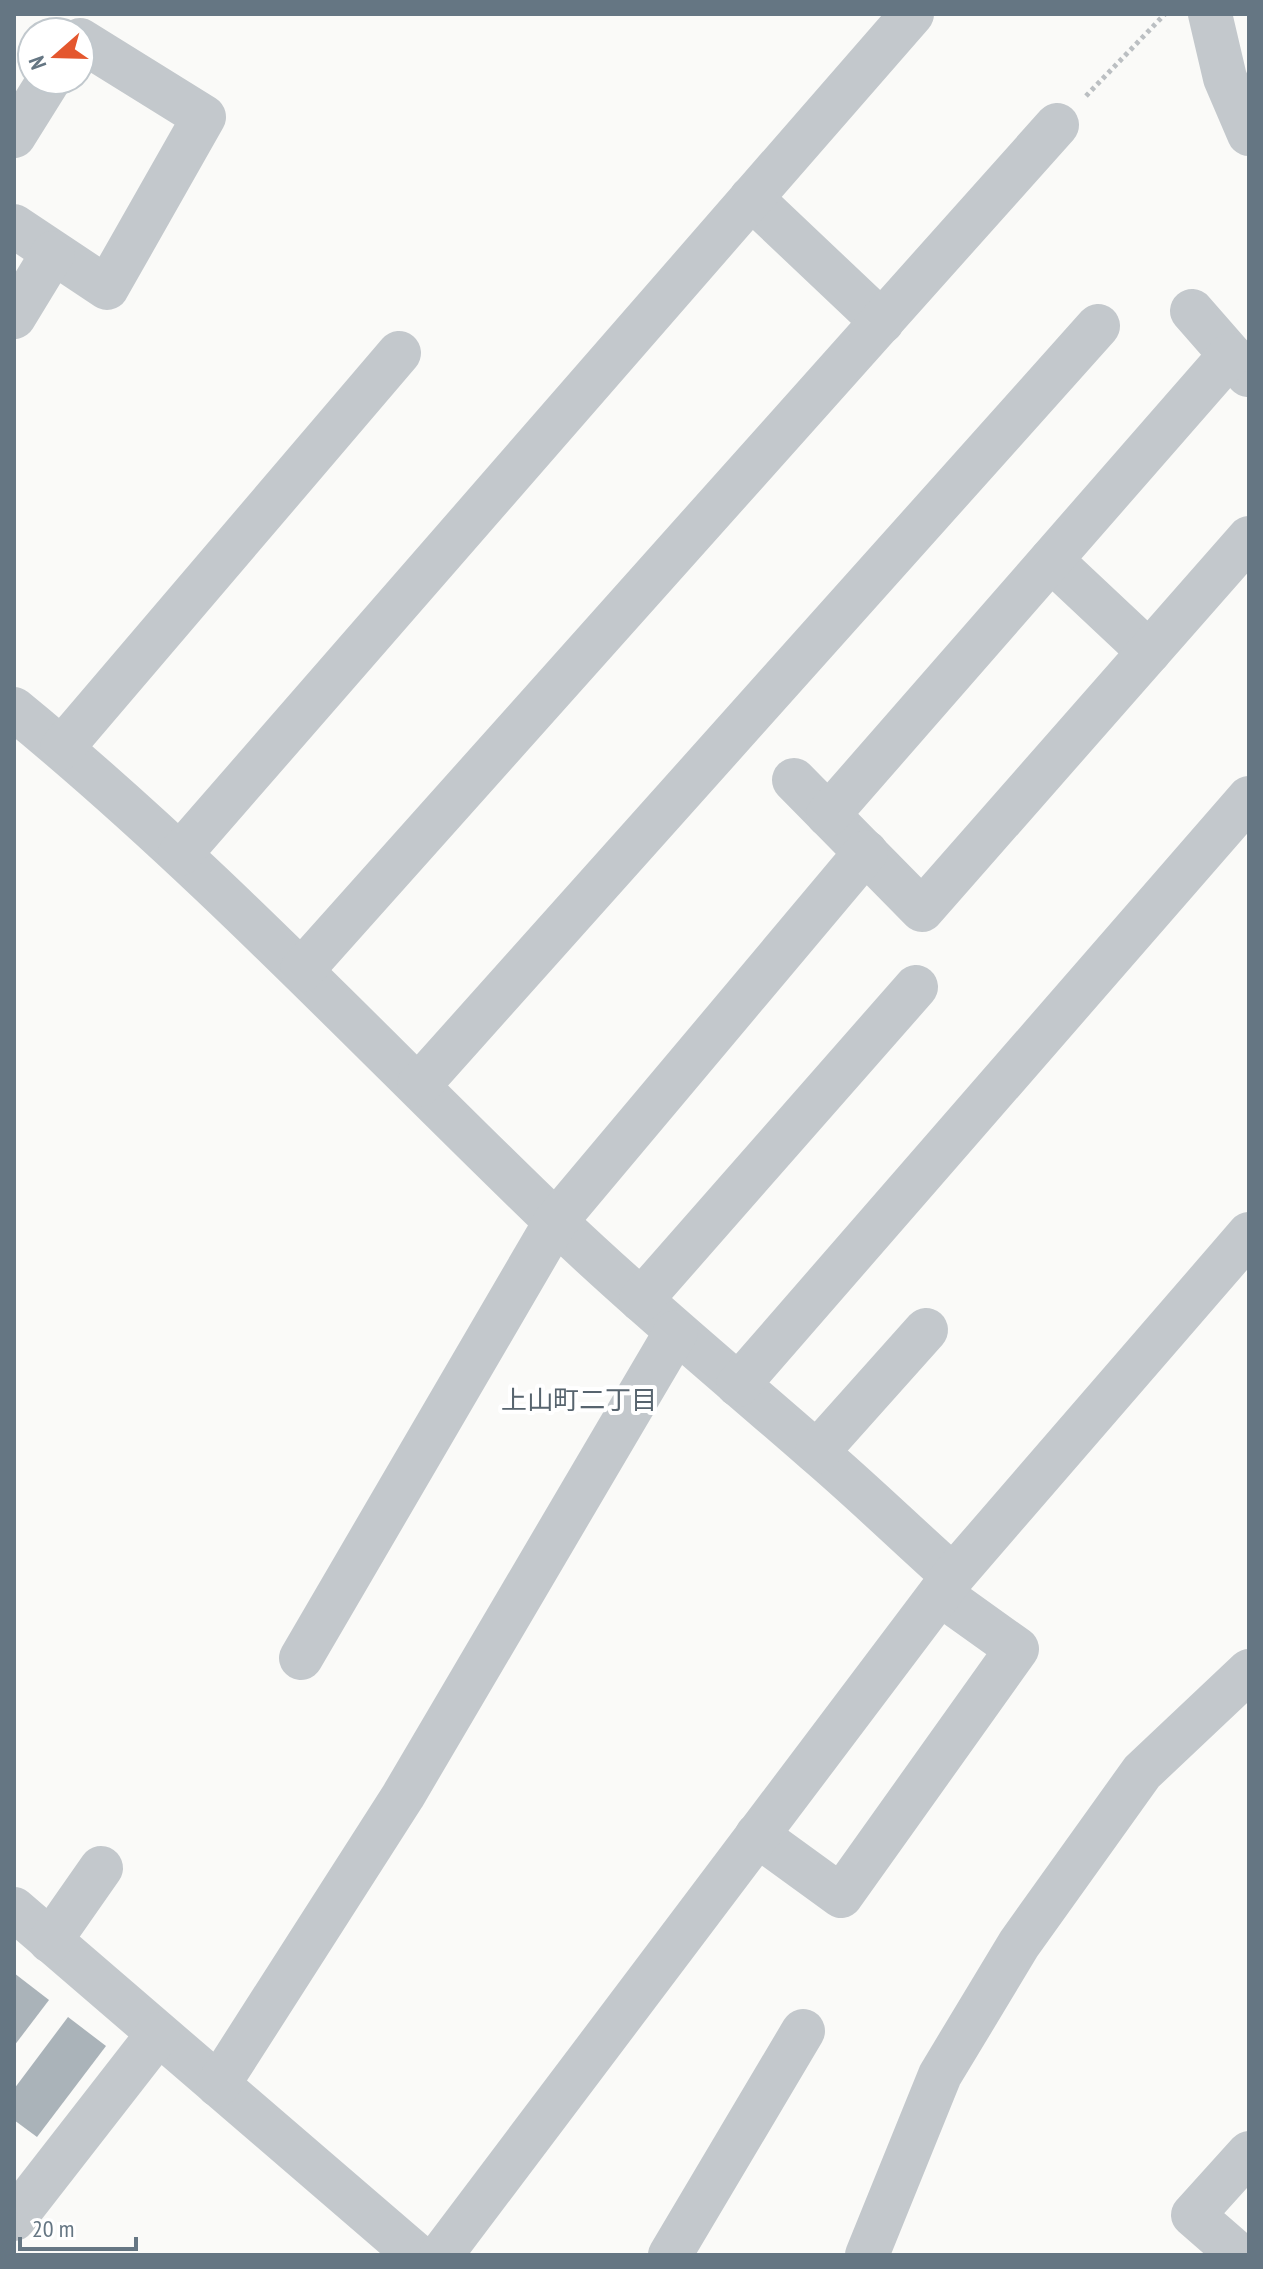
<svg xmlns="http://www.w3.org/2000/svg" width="1263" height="2269" font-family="'PT Sans Narrow','Noto Sans JP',sans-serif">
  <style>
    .building { fill: #aab3b9 }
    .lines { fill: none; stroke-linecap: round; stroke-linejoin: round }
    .path { stroke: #bbbfc2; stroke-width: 5; stroke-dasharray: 4 4; stroke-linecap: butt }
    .minor { stroke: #c3c8cc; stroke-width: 44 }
    .labels { text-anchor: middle; stroke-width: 8; stroke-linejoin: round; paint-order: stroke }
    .neighbourhood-label { font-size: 26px; fill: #57646e; stroke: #fff }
  </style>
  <rect width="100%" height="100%" fill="#fafaf8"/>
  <!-- building -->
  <g class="building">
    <polygon points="14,1973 49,2000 14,2046"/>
    <polygon points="68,2017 106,2046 37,2137 14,2120 14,2089"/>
  </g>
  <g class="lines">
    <!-- path -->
    <polyline class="path" points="1086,96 1165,14"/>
    <!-- minor -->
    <g class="minor">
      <polyline points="1210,14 1225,78 1249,134"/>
      <polyline points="14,136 49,80"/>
      <polyline points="751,198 882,322"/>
      <polyline points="14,226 107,288 204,117 80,40"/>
      <polyline points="1192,311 1248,375"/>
      <polyline points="14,317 53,253"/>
      <polyline points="1051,560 1149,652"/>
      <path d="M14,709C207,867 376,1049 555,1221C639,1301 728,1375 815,1451C862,1491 907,1535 953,1576"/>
      <polyline points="62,748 399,353"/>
      <polyline points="794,780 922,910 1249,538"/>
      <polyline points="828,815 1230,355"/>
      <polyline points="180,854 912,14"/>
      <polyline points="302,970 1057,125"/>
      <polyline points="419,1085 1098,326"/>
      <polyline points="641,1300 916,987"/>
      <polyline points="738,1385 1249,798"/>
      <polyline points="817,1452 926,1330"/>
      <polyline points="301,1658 556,1221 866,852"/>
      <polyline points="757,1835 841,1896 1017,1649 940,1594"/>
      <polyline points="14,1909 416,2255"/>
      <polyline points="50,1941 101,1868"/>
      <polyline points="218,2085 403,1796 676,1332"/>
      <polyline points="14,2219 158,2034"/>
      <polyline points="441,2255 953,1576 1249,1234"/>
      <polyline points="670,2255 803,2031"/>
      <polyline points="867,2255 940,2075 1019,1944 1142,1772 1249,1671"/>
      <polyline points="1239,2255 1193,2215 1249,2153"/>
    </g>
  </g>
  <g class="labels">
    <!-- neighbourhood labels -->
    <g class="neighbourhood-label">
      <text x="579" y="1409">上山町二丁目</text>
    </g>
  </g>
  <!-- border -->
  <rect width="1263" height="2269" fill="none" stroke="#657683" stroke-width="32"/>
  <!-- north arrow -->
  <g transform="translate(56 56) rotate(250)"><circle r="38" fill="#ffffff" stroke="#c1c8cd" stroke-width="2"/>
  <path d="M0-6L14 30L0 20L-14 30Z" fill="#e4572e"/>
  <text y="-12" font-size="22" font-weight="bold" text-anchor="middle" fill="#657683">N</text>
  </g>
  <!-- scale -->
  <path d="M20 2237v12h116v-12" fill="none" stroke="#657683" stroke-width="4"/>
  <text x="32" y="2237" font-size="24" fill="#657683" stroke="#ffffff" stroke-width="6" paint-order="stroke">20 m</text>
</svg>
